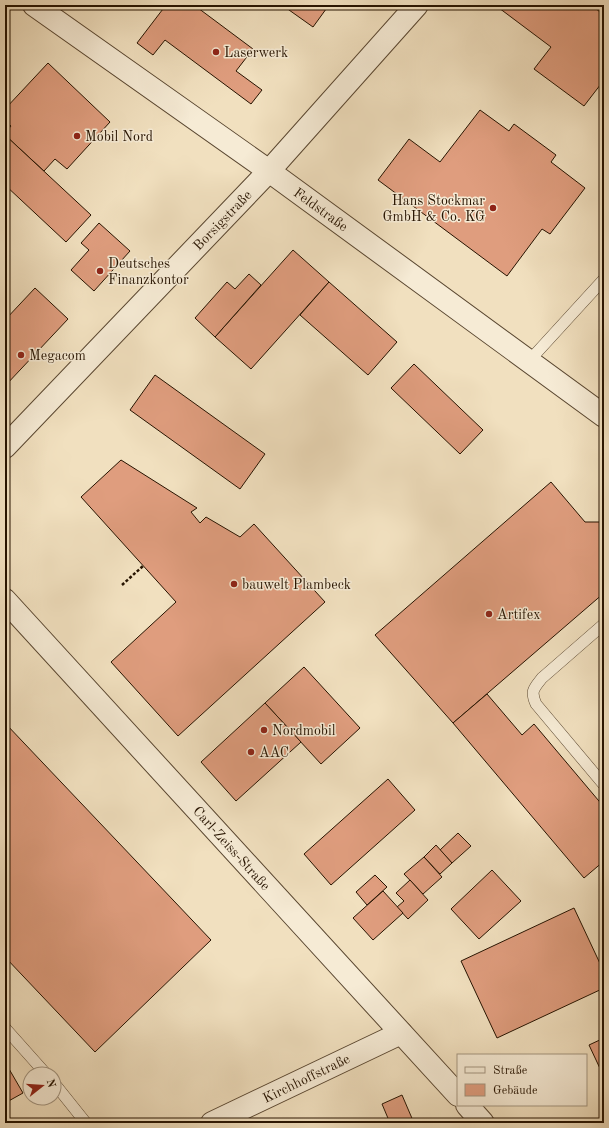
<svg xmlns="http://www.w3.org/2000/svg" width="609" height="1128" font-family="'Old Standard TT',serif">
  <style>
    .building { fill: #df9d7e; stroke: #261300 }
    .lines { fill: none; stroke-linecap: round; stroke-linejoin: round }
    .service-casing { stroke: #594630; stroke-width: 12 }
    .minor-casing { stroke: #594630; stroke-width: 24 }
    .tertiary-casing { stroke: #594630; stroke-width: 24 }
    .path { stroke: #261300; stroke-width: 2.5; stroke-dasharray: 3 2; stroke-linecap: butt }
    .service { stroke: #f6ebd5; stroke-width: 11 }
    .minor { stroke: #f6ebd5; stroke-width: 22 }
    .tertiary { stroke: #f6ebd5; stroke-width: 22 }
    .poi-dot { fill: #8f2418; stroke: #f6ebd5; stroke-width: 1.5 }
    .labels { text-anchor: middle; stroke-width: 3; stroke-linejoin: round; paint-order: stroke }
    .poi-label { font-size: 14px; fill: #261300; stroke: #f6ebd5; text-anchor: start }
    .street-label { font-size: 14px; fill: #261300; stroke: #f6ebd5 }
  </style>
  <rect width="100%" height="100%" fill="#f1e0bf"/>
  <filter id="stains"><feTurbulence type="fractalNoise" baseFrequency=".005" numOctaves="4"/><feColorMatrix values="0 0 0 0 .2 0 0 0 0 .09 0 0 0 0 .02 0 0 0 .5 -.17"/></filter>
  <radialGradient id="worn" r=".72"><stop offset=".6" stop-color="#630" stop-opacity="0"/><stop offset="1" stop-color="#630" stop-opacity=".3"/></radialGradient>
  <!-- building -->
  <g class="building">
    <polygon points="166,5 194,5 253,49 236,71 262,90 251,104 165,40 153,55 137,43"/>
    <polygon points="282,5 329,5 313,27"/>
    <polygon points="495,5 591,5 604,15 604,80 584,106 534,69 551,47"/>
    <polygon points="48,63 110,122 67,169 55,159 44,171 5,135 5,133 11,126 5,120 5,109"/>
    <polygon points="480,110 509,131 514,124 556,155 551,162 585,188 550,234 542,229 507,276 378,180 409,139 440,162"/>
    <polygon points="5,135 91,215 66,242 5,185"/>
    <polygon points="99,223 130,251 94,291 71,270 89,250 81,243"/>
    <polygon points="293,250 329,282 251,369 215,337"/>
    <polygon points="249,274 261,285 215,337 195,318 227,282 235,289"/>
    <polygon points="329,282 397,342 368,375 300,315"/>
    <polygon points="35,288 68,319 5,386 5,320"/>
    <polygon points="414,364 483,430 460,454 391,388"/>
    <polygon points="155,375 265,454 240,489 130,410"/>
    <polygon points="121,460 197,508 191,512 200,523 206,517 240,537 254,524 325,602 178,736 111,662 176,602 81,497"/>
    <polygon points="551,482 585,522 604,522 604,593 453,723 375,635"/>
    <polygon points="304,667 360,728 321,764 265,703"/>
    <polygon points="487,694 522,735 534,724 604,807 604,861 584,878 453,723"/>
    <polygon points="265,703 301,742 236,801 201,762"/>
    <polygon points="5,723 211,940 95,1052 5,957"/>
    <polygon points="388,779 415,810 331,885 304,854"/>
    <polygon points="458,833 471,846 452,863 440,850"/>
    <polygon points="436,845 452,863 440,874 424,857"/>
    <polygon points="424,857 442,877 423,894 404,874"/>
    <polygon points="492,870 521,901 479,939 451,909"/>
    <polygon points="375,875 387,887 367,905 356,892"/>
    <polygon points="410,880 428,900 408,919 397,907 404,901 396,893"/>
    <polygon points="383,891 403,913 373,940 353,918"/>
    <polygon points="574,908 604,972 604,988 497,1038 461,961"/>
    <polygon points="604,1038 604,1077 589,1045"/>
    <polygon points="5,1062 23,1093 5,1103"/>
    <polygon points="402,1095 414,1123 390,1123 382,1104"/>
  </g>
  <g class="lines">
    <defs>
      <g id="service">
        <polyline points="529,361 604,279"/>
        <path d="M604,624L542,678C534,688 530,691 536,704L604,785"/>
        <polyline points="5,1028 46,1074"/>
        <polyline points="54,1083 86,1123"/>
      </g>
      <g id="minor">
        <polyline points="5,447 269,171 417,5"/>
        <polyline points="5,600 458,1095"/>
        <polyline points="467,1105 483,1123"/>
        <polyline points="212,1123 401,1033"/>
      </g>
      <polyline id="tertiary" points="34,5 269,171 604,416"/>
    </defs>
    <!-- service casing -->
    <use href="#service" class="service-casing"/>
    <!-- minor casing -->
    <use href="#minor" class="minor-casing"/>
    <!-- tertiary casing -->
    <use href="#tertiary" class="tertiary-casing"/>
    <!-- path -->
    <polyline class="path" points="122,585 143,566"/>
    <!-- service -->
    <use href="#service" class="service"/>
    <!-- minor -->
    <use href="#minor" class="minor"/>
    <!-- tertiary -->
    <use href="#tertiary" class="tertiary"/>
  </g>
  <!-- markers -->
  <g class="poi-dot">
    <circle cx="216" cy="52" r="4"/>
    <circle cx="77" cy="136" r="4"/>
    <circle cx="493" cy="208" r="4"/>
    <circle cx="100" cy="271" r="4"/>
    <circle cx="21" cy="355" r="4"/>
    <circle cx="234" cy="584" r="4"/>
    <circle cx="489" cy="614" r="4"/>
    <circle cx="264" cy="730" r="4"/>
    <circle cx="251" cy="752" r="4"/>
  </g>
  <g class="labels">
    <!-- poi labels -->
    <g class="poi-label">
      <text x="224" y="57">Laserwerk</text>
      <text x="85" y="141">Mobil Nord</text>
      <text x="485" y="205" text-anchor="end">Hans Stockmar<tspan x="485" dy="16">GmbH &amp; Co. KG</tspan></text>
      <text x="108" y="268">Deutsches<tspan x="108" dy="16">Finanzkontor</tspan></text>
      <text x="29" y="360">Megacom</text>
      <text x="242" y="589">bauwelt Plambeck</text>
      <text x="497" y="619">Artifex</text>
      <text x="272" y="735">Nordmobil</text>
      <text x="259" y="757">AAC</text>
    </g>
    <!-- street labels -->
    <g class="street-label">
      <text transform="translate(321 209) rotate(36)" y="5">Feldstraße</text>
      <text transform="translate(222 220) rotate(-46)" y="5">Borsigstraße</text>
      <text transform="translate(232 848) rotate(48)" y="5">Carl-Zeiss-Straße</text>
      <text transform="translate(306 1078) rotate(-26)" y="5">Kirchhoffstraße</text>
    </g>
  </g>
  <!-- margin -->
  <rect width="609" height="1128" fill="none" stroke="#f1e0bf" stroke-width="20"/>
  <rect x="6" y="6" width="597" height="1116" fill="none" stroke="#261300" stroke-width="2"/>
  <rect x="10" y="10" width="589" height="1108" fill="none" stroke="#261300"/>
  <!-- legend -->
  <rect x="457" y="1054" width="130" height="52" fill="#f6ebd5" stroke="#a39580"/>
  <rect x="465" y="1067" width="20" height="6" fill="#f6ebd5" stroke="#a39580"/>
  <text x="493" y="1074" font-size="12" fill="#261300">Straße</text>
  <rect x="465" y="1084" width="20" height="12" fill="#df9d7e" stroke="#a39580"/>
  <text x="493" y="1094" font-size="12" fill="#261300">Gebäude</text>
  <!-- north arrow -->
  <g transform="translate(42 1086) rotate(73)"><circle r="19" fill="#f6ebd5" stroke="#a39580"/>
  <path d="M0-3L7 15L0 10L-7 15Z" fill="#8f2418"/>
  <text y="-6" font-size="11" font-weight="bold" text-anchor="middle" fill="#261300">N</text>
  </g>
  <rect width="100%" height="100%" filter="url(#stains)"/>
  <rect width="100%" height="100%" fill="url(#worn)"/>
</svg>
